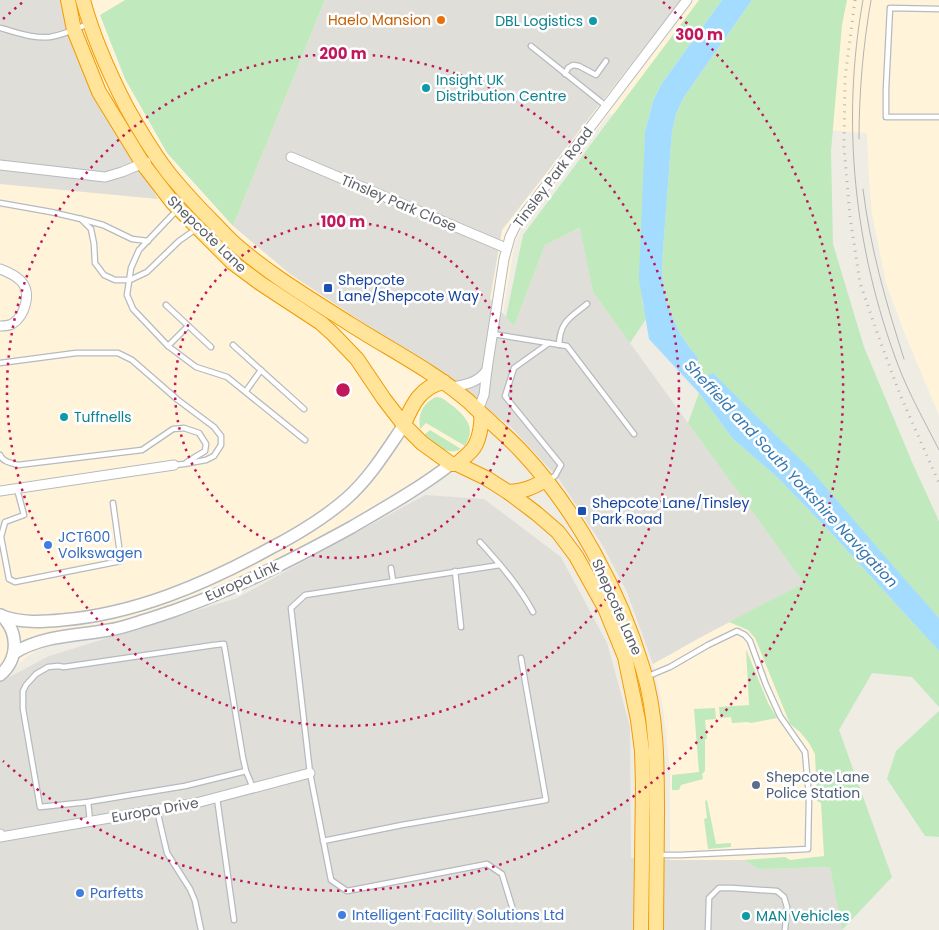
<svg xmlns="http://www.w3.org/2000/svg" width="939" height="930" font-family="Poppins,sans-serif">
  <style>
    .commercial { fill: #fff4d9 }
    .industrial { fill: #e0ded8 }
    .green { fill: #c0e9be }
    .water { fill: #a4dcff }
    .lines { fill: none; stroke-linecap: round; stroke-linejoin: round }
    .service-casing { stroke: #b6babf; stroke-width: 7 }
    .minor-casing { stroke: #b6babf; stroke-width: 11 }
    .tertiary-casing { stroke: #b6babf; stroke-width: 14 }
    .trunk-casing { stroke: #f39a00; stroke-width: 16 }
    .service { stroke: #fff; stroke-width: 4.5 }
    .minor { stroke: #fff; stroke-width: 9 }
    .tertiary { stroke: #fff; stroke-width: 11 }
    .trunk { stroke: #ffe49a; stroke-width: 14 }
    .tram { stroke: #b3b4b5; stroke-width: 1 }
    .rail { stroke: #b3b4b5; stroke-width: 3; stroke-dasharray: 1 6; stroke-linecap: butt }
    .ring { fill: none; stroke: #c2185b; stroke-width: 2.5; stroke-dasharray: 2.5 5 }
    .food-dot { fill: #e8710a; stroke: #fff; stroke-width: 2 }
    .culture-dot { fill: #0f9aa8; stroke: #fff; stroke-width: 2 }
    .transit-dot { fill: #1a4fb4; stroke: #fff; stroke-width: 2 }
    .shop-dot { fill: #3f7fe0; stroke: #fff; stroke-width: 2 }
    .service-dot { fill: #5c6f8a; stroke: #fff; stroke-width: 2 }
    .labels { text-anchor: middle; stroke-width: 5; stroke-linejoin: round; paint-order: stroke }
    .food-label { font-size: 14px; fill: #c56008; stroke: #fff; text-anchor: end }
    .culture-label { font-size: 14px; fill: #0d838f; stroke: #fff; text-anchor: start }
    .street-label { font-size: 14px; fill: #5c6065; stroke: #fff }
    .transit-label { font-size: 14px; fill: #164399; stroke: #fff; text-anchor: start }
    .shop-label { font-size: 14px; fill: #366cbe; stroke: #fff; text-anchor: start }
    .service-label { font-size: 14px; fill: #4e5e75; stroke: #fff; text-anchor: start }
    .water-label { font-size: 15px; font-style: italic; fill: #3678b0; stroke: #fff }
    .centre { fill: #c2185b; stroke: #fff; stroke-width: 2.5 }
    .ring-label { font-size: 15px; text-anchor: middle; font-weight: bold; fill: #c2185b; stroke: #fff; stroke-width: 5; stroke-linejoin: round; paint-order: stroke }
  </style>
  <rect width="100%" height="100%" fill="#efece4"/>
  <!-- commercial -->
  <g class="commercial">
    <polygon points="54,0 939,0 939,415 904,332 886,283 872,214 869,181 867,133 609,114 522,228 515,242 495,361 485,409 487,427 486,439 482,448 473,459 458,469 358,526 190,606 58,643 36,651 25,658 14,669 0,678 0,164"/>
    <polygon points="804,583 830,867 758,869 744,860 670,860 670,770 663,707 653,664 701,637"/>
  </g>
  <!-- industrial -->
  <g class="industrial">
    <polygon points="0,0 64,0 73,43 158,199 0,184"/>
    <polygon points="325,0 681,0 502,230 490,299 514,326 545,245 581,228 593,292 804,583 701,637 653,664 627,592 603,546 559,479 511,427 451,381 290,274 233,226"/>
    <polygon points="425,495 484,499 561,557 607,643 630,727 631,858 670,860 744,860 758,869 830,867 842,930 0,930 0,682 49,656 237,598"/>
  </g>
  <!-- green -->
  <g class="green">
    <polygon points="125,0 325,0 233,226 167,153 125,79 100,15"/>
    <polygon points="699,0 722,0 662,83 653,101 645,132 642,300 646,319 630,343 593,292 580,228 545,245 514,326 506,317 523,235"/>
    <path d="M752,0H847L842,25L831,151L833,244L864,347L912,462L939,521V618L805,470L704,377L694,365L697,363L699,359C691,349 682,339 677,327C667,307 662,286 662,263L672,132L676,114L684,97Z"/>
    <polygon points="699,393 732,438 777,477 833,535 939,651 939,707 912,677 872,673 839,730 892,877 842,930 830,867 758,869 744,860 785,857 790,860 824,856 821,803 817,801 815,754 809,743 800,732 790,724 755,638 748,630 729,622 804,583 688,423"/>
    <path d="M436,397C443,397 447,402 453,406C467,418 476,428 465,446L426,423L420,429C418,414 422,404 436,397Z"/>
    <path d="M430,430L461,449C448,457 434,443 424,435Z"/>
    <polygon points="746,649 768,703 777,718 751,723 747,722 732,723 731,717 720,718 719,707 749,705"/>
    <polygon points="715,708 716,719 705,720 707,739 705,739 705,771 702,774 703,779 681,785 679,790 672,790 672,775 699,772 694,709"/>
    <polygon points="939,711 939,837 925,836 887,779 896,751"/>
    <polygon points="707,800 716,844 731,843 731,847 708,849 704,819 707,818 705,801"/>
  </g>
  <!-- water -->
  <path class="water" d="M722,0H752L684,97L676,114L672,132L662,263C662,286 667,307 677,327C682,339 691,349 699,359L688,370L694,365L704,377L713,373L811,470L901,575L939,618V651L833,535L777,477L732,438L699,393L649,339L639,279L645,132L653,101L662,83Z"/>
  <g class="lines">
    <defs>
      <g id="service">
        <polyline points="939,9 890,8 886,89 886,117 939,117"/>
        <path d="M0,28C16,32 33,39 50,37C63,35 76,29 88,24"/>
        <polyline points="531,46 606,106"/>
        <polyline points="565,74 568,68 573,65 579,66 596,75 606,61"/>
        <polyline points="0,203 51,212 81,219 103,225 132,239 148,241"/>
        <polyline points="177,210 139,250 131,268 127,295 133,309 168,346 196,367 227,377 305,440"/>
        <polyline points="81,219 91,229 94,244 95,263 104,275 115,280 130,280 147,272 179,241 196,229"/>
        <polyline points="166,305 211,347"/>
        <polyline points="493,334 567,346 634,434"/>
        <polyline points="233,345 304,409"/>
        <path d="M559,345C560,321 570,318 587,304"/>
        <polyline points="168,346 188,326"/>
        <polyline points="0,363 76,353 118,353 132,360 178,400 214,427 221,436 221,445 214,456 206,460 184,464 174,465"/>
        <polyline points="246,391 261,370"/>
        <path d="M0,455C3,462 11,463 18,465L142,450L173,429L184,428L199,433L206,444L205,451L187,462"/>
        <polyline points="548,480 555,476 561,465 505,396 514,368 549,343"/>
        <polyline points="17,489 24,515 5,522 1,537 9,579 15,582 121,561 113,503"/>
        <path d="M480,542C500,564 519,586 533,612"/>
        <polyline points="500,565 305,595 291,608 310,773 331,880 347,891 487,864 502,874 514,913"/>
        <polyline points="391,568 393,581"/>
        <polyline points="455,571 461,627"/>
        <polyline points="646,677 670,667 708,645 737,631 745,635 750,641 766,685 780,716 805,752 809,797 808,849 680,855 659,855"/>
        <polyline points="246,771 185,786 88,802 40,807 23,709 23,691 26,685 36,674 48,667 58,666 64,667 214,645 224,644 243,758 246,771 253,788"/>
        <polyline points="217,798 234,920"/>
        <polyline points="88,802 90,821"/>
        <polyline points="157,810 167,853 190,889 195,901 201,930"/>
        <polyline points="323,841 402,825 546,800 521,658"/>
        <polyline points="708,930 709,898 719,888 732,888 777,891 784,897 787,907 785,930"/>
      </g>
      <g id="minor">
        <polyline points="291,157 506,248"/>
        <polyline points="0,165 105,177 122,172 146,162"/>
        <path d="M0,269C8,272 15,275 21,281C32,293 25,316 12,324C8,326 4,326 0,326"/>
        <path d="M450,387C465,385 478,383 487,370"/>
        <polyline points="478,410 484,395 487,369 504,259 510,237 516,225 687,0"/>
        <polyline points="0,491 174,465"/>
        <polyline points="0,834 0,837 196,803 310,773"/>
      </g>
      <g id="tertiary">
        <path d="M2,616C22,623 41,622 62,620C135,614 205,584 269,549C296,535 323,519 346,499C370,478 386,451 404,425"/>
        <path d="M14,653C43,635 76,636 109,630C123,628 138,622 152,618C222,596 288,562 352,527C386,507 420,488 451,464"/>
        <path d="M0,675C19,659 19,632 1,615"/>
      </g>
      <g id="trunk">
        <polyline points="68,0 74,30 99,92 143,164 173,203 233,263 260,283 321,323 332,333 357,359 384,399 404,425 422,443 451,464 457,464 486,478 508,492 536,513 558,532 576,556 605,608 625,657 638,720 642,751 643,786 641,930"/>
        <path d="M83,0C93,38 109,73 127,108C140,131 154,155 171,176C185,193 199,208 214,223C221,230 228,238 235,244C270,275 311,299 350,324C389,349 431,370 467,400C473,405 478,411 484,416C497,428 510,439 522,452C577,511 620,592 643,669C657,715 657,765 657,813C657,852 656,891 656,930"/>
        <path d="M404,424C412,405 421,386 444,382"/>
        <path d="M457,464C471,451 476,450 480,431C481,425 482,420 481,414"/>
        <path d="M508,492C523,492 533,487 546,480"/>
      </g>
    </defs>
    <!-- service casing -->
    <use href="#service" class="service-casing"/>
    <!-- minor casing -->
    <use href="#minor" class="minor-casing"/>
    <!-- tertiary casing -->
    <use href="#tertiary" class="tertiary-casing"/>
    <!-- trunk casing -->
    <use href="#trunk" class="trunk-casing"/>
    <!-- service -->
    <use href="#service" class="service"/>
    <!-- minor -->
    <use href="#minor" class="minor"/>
    <!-- tertiary -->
    <use href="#tertiary" class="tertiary"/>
    <!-- trunk -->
    <use href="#trunk" class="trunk"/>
    <!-- tram -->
    <g class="tram">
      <path d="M863,0C841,122 854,248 898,365C909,394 925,422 939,450"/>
      <path d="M859,139C859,93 863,46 871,0"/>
      <path d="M863,189C870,247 886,303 904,359"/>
    </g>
    <!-- rail -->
    <polyline class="rail" points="855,0 845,78 844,147 850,217 860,283 879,338 901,397 939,483"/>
  </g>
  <!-- distance rings -->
  <g class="ring">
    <circle cx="343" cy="390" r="168"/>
    <circle cx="343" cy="390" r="336"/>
    <path d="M3 19A503 503 0 0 1 23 2M663 2A503 503 0 1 1 3 761"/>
  </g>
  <!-- markers -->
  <circle class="food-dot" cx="441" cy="20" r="5"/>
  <g class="culture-dot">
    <circle cx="593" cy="21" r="5"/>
    <circle cx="426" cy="88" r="5"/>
    <circle cx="64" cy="417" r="5"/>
    <circle cx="746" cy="916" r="5"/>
  </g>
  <g class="transit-dot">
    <rect x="323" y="283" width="10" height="10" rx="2.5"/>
    <rect x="577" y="506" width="10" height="10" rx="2.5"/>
  </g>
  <g class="shop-dot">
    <circle cx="48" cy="545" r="5"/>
    <circle cx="80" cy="893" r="5"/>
    <circle cx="342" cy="915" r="5"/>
  </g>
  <circle class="service-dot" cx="756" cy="785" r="5"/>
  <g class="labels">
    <!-- food labels -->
    <g class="food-label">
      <text x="431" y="25">Haelo Mansion</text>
    </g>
    <!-- culture labels -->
    <g class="culture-label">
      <text x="583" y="26" text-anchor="end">DBL Logistics</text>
      <text x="436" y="85">Insight UK<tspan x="436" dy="16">Distribution Centre</tspan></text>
      <text x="74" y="422">Tuffnells</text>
      <text x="756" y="921">MAN Vehicles</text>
    </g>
    <!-- street labels -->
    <g class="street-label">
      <text transform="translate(553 177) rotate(-53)" y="5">Tinsley Park Road</text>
      <text transform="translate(399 203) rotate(23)" y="5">Tinsley Park Close</text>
      <text transform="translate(207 234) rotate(44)" y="5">Shepcote Lane</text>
      <text transform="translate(242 581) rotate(-24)" y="5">Europa Link</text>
      <text transform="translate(617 607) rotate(66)" y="5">Shepcote Lane</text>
      <text transform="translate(155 810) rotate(-10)" y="5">Europa Drive</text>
    </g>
    <!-- transit labels -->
    <g class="transit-label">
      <text x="338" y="285">Shepcote<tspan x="338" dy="16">Lane/Shepcote Way</tspan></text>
      <text x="592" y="508">Shepcote Lane/Tinsley<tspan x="592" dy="16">Park Road</tspan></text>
    </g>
    <!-- shop labels -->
    <g class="shop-label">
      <text x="58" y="542">JCT600<tspan x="58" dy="16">Volkswagen</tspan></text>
      <text x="90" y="898">Parfetts</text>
      <text x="352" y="920">Intelligent Facility Solutions Ltd</text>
    </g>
    <!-- service labels -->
    <g class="service-label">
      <text x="766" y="782">Shepcote Lane<tspan x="766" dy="16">Police Station</tspan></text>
    </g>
    <!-- water labels -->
    <g class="water-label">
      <text transform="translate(791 474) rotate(47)" y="5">Sheffield and South Yorkshire Navigation</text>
    </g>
  </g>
  <circle cx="343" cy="390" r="8" class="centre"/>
  <g class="ring-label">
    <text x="699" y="40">300 m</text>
    <text x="343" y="59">200 m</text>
    <text x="343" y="227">100 m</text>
  </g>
</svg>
